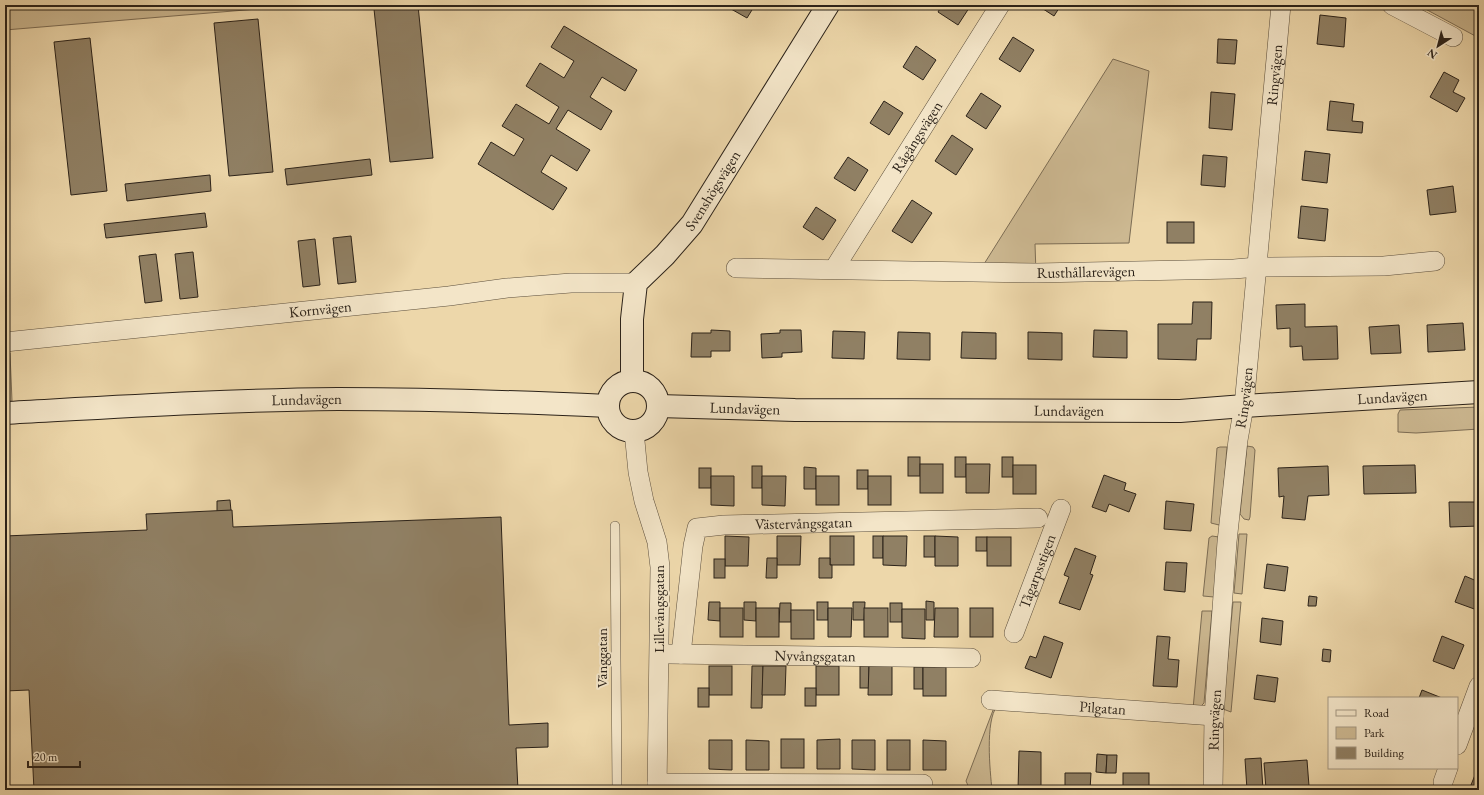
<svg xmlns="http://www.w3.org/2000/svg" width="1484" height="795" font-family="'EB Garamond',serif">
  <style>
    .green { fill: #ccb891; stroke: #7c6d55 }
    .building { fill: #908064; stroke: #2b2219 }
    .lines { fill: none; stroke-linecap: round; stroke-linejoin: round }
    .lane-casing { stroke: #5c4f3d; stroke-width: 10 }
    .street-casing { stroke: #5c4f3d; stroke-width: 20 }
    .secondary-casing { stroke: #2b2219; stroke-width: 24 }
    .lane { stroke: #f3e5c8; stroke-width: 9 }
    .street { stroke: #f3e5c8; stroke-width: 19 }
    .secondary { stroke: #f3e5c8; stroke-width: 22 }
    .labels { text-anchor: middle; stroke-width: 4; stroke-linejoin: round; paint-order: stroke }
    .street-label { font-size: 15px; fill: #2b2219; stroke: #f3e5c8 }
  </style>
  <rect width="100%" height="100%" fill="#edd7aa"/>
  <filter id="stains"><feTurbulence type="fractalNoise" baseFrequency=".005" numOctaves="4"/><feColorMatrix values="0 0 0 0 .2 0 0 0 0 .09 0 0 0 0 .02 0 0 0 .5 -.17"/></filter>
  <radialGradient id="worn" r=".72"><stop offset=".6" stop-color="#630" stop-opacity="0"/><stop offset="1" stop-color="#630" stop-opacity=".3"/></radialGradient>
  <!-- green -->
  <g class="green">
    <polygon points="5,5 305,5 5,30"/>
    <polygon points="1418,5 1479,5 1479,38"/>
    <polygon points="1113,59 1149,71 1129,243 1035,244 1036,273 979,272"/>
    <polygon points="5,353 10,353 12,401 5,402"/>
    <polygon points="1479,407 1479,429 1416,433 1398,432 1398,414 1400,410"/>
    <polygon points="1247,446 1253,447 1255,450 1250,517 1249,520 1244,519 1240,514"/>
    <polygon points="1220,447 1227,447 1221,520 1219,525 1211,523 1217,448"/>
    <polygon points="1239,534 1247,534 1242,594 1234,593"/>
    <polygon points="1212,536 1219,537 1214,597 1203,596 1209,538"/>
    <polygon points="1233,602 1241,602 1231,712 1223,709"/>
    <polygon points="1202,611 1212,611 1204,703 1199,708 1193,709"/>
    <path d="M995,705L997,706C985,722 990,770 992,790H970L966,781Z"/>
  </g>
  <!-- building -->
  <g class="building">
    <polygon points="418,5 433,158 390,162 374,9"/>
    <polygon points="724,5 755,5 747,18"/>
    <polygon points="942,5 971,5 958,25 938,12"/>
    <polygon points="1037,5 1061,5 1054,16"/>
    <polygon points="1320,15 1346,18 1344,47 1317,44"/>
    <polygon points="258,19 273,172 229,176 214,23"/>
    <polygon points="564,26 637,70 625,91 602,77 590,97 612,111 601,130 568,110 556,129 590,150 577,171 551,155 541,172 567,188 553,210 478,164 491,142 514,156 524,139 502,126 516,104 549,124 559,107 526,86 540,63 564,78 574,61 551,47"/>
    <polygon points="1013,37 1034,50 1020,72 999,59"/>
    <polygon points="90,38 107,191 71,195 54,42"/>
    <polygon points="1218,39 1237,40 1235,64 1217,63"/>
    <polygon points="916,46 936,60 923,80 903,67"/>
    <polygon points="1444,72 1459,80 1453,92 1465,98 1457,112 1430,97"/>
    <polygon points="1211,92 1235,94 1232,130 1209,128"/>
    <polygon points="981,93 1001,106 986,129 966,116"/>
    <polygon points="884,101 903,113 889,135 870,123"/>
    <polygon points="1330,101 1354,104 1352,121 1363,122 1362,133 1327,130"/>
    <polygon points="952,135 973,149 956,175 935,161"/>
    <polygon points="1305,151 1330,154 1327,183 1302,180"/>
    <polygon points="1203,155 1227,157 1225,187 1201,185"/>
    <polygon points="848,157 868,170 855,191 834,178"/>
    <polygon points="370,159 372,175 287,185 285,169"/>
    <polygon points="210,175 211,191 127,201 125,184"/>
    <polygon points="1453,186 1456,212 1430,215 1427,190"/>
    <polygon points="912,200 932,213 912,243 892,231"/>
    <polygon points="1301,206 1328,209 1325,241 1298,238"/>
    <polygon points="816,207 836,220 823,240 803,227"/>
    <polygon points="205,213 207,227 106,238 104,224"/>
    <rect x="1167" y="222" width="27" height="21"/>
    <polygon points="351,236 356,282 338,284 333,238"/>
    <polygon points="315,239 320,285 303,287 298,241"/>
    <polygon points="193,252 198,297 180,299 175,254"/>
    <polygon points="156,254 162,301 145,303 139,256"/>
    <polygon points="1193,302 1212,302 1211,339 1197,339 1196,360 1158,359 1158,324 1192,324"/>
    <polygon points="1305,304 1305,327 1337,326 1338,359 1303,360 1302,346 1290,347 1290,328 1277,329 1276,305"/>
    <polygon points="1463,323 1465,350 1428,352 1427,325"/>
    <polygon points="1399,325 1401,353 1371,354 1369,327"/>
    <polygon points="711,330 730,331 730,351 711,351 711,357 691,357 692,333 711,333"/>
    <polygon points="780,330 801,330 802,352 782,353 782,357 762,358 761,334 780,333"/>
    <polygon points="1094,330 1127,331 1127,358 1093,357"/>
    <polygon points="833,331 865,332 864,359 832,358"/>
    <polygon points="898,332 930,333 930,360 897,359"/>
    <polygon points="962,332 996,333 996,359 961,358"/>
    <polygon points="1028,332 1062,333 1062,360 1028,359"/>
    <rect x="908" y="457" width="12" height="19"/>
    <rect x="955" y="457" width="11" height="20"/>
    <rect x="1002" y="457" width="11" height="20"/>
    <rect x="920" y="464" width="23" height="29"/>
    <polygon points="966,464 990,464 989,493 966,493"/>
    <rect x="1013" y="465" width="23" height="29"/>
    <polygon points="1415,465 1416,493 1364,494 1363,466"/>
    <rect x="752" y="466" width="10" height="22"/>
    <polygon points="1328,466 1329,495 1308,496 1305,520 1282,518 1284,496 1279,497 1278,468"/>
    <polygon points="804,467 816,468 816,489 804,489"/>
    <rect x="699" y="468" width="12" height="20"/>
    <rect x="857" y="470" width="11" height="19"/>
    <polygon points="1104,475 1126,483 1124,490 1136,494 1129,512 1109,504 1106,512 1092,507"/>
    <polygon points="711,476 734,476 734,506 711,505"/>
    <polygon points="762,476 786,476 785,506 762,505"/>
    <rect x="816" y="476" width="23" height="29"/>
    <rect x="868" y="476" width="23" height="29"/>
    <polygon points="230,500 231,511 217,511 217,501"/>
    <polygon points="1166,501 1194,504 1191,531 1164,529"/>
    <polygon points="1449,502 1479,502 1479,526 1450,527"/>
    <polygon points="232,510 233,527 501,517 509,725 548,723 548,747 516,748 518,790 34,790 29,690 5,691 5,536 147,530 146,514"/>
    <polygon points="725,536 749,537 748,566 725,566"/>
    <polygon points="777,536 801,536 800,565 777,565"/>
    <rect x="830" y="536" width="24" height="29"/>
    <rect x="873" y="536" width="10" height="22"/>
    <polygon points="883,536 907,536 906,566 883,565"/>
    <rect x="924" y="536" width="11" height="21"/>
    <polygon points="935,536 958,537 958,566 935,566"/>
    <rect x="976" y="537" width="11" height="14"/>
    <rect x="987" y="537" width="24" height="29"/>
    <polygon points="1075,548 1096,556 1090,574 1093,575 1080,610 1059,603 1069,577 1064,575"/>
    <polygon points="767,558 777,558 777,578 766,578"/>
    <polygon points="819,558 830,558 830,565 832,565 832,578 819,578"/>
    <rect x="714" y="559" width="11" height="19"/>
    <polygon points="1166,562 1187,563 1185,592 1164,590"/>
    <polygon points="1267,564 1288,567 1285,591 1264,588"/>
    <polygon points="1465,576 1479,582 1479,606 1477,610 1455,602"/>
    <polygon points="1309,596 1317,597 1316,606 1308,606"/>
    <polygon points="926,601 934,602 934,620 926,620"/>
    <polygon points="709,602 720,602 720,621 708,620"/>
    <polygon points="744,602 756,602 756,621 744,620"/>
    <rect x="817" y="602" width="11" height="18"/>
    <polygon points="853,602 865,602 864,620 853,620"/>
    <polygon points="780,603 791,603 791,622 779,622"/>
    <rect x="890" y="603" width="12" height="19"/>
    <rect x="720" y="608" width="23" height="29"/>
    <rect x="756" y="608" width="23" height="29"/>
    <polygon points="828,608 852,608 851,637 828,637"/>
    <rect x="864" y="608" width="24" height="29"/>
    <polygon points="935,608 958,608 958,637 934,637"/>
    <rect x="970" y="608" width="23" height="29"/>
    <polygon points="902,609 925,609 925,639 902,638"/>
    <rect x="791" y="610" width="23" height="29"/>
    <polygon points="1262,618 1283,621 1281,645 1260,642"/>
    <polygon points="1044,636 1063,643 1051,678 1025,668 1030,656 1036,658"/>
    <polygon points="1157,636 1170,637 1168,659 1179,660 1177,687 1153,686"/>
    <polygon points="1442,636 1464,645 1454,669 1433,661"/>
    <polygon points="1323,649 1331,650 1330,662 1322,661"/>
    <rect x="709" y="666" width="23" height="29"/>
    <polygon points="752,666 763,666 762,708 751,708"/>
    <polygon points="763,666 786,666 785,695 762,695"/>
    <rect x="816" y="666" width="23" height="29"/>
    <rect x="860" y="666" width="9" height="22"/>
    <polygon points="869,666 892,666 892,695 868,695"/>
    <rect x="914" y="667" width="9" height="22"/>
    <rect x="923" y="667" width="23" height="29"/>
    <polygon points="1257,675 1278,678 1275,702 1254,699"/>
    <rect x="698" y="688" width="11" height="19"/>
    <rect x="805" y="688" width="11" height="18"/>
    <polygon points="1422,690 1442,698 1419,698"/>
    <rect x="781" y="739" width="23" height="29"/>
    <polygon points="840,739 840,769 817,769 817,740"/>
    <polygon points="709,740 732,740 732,770 709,769"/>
    <polygon points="746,740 769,741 769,770 746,770"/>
    <polygon points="852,740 875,740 875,770 852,769"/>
    <rect x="887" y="740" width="23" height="30"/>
    <polygon points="923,740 946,741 946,770 923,770"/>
    <polygon points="1019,751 1041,752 1041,790 1018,790"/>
    <polygon points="1097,754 1107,755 1106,773 1096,772"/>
    <polygon points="1107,755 1117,755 1116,773 1106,773"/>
    <polygon points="1261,758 1263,790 1247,790 1245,759"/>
    <polygon points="1307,760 1309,786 1266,789 1264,763"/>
    <polygon points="1479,765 1479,788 1471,785"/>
    <polygon points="1065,773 1091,773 1090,790 1065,790"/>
    <rect x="1123" y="773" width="26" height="17"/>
  </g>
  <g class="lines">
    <defs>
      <polyline id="lane" points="615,526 617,790"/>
      <g id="street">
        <polyline points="1392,5 1453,37"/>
        <path id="s1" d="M736,268L1036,273L1234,269L1257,267L1384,266L1435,261"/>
        <path id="s2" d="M834,269L1000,5"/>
        <path id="s3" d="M5,342L449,296L507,288L571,283H636"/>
        <polyline points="634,431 638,472 644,501 657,542 660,567 657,790"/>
        <path id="s4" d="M1014,633L1061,509"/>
        <path id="s5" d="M669,654L971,658"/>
        <path id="s6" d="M681,654L693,546L697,528L724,525L1038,518"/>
        <path id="s7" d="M991,700L1214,716"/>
        <polyline points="1457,745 1479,686"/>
        <polyline points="1443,782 1448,768"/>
        <polyline points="657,783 923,784"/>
        <path id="s8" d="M1213,790L1214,716L1227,542L1238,440L1244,406L1281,5"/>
      </g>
      <g id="secondary">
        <path id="s9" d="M632,381V319L636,283L665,255L692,224L828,5"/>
        <circle cx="633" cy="406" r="25"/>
        <path id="s10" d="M658,406L795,410L1180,411L1244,406L1479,392"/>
        <path id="s11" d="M5,413C116,407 227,400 338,399C428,399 518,402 608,406"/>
      </g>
    </defs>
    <!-- lane casing -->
    <use href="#lane" class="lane-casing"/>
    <!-- street casing -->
    <use href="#street" class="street-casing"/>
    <!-- secondary casing -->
    <use href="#secondary" class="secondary-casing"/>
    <!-- lane -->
    <use href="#lane" class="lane"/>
    <!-- street -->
    <use href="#street" class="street"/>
    <!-- secondary -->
    <use href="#secondary" class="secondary"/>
  </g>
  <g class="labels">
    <!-- street labels -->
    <g class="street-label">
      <text dy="5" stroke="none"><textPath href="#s8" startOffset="718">Ringvägen</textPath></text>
      <text dy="5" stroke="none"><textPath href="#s2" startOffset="156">Rågångsvägen</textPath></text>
      <text dy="5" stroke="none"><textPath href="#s9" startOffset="219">Svenshögsvägen</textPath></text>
      <text dy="5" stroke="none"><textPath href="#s1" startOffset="350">Rusthållarevägen</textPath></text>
      <text dy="5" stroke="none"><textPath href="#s3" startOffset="317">Kornvägen</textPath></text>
      <text dy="5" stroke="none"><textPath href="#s8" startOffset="394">Ringvägen</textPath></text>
      <text dy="5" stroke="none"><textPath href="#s10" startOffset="735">Lundavägen</textPath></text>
      <text dy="5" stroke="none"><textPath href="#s11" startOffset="302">Lundavägen</textPath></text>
      <text dy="5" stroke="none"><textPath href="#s10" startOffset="87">Lundavägen</textPath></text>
      <text dy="5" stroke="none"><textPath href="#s10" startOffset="411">Lundavägen</textPath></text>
      <text dy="5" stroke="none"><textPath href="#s6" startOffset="234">Västervångsgatan</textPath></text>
      <text dy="5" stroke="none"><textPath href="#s4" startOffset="66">Tågarpsstigen</textPath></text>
      <text transform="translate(659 609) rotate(-90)" y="5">Lillevångsgatan</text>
      <text dy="5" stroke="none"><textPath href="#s5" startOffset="146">Nyvångsgatan</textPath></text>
      <text transform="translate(602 658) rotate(-90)" y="5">Vånggatan</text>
      <text dy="5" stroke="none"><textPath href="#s7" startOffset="112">Pilgatan</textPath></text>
      <text dy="5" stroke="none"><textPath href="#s8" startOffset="70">Ringvägen</textPath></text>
    </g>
  </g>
  <!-- margin -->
  <rect width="1484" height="795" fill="none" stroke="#edd7aa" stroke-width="20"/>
  <rect x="6" y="6" width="1472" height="783" fill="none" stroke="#2b2219" stroke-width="2"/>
  <rect x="10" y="10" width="1464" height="775" fill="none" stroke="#2b2219"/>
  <!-- legend -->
  <rect x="1328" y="697" width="130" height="72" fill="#f3e5c8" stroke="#a39782"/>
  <rect x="1336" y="710" width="20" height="6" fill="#f3e5c8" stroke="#a39782"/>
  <text x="1364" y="717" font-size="12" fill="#2b2219">Road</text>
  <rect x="1336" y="727" width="20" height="12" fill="#ccb891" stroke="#a39782"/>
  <text x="1364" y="737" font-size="12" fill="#2b2219">Park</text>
  <rect x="1336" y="747" width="20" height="12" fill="#908064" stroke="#a39782"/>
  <text x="1364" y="757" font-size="12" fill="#2b2219">Building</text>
  <!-- north arrow -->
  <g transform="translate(1438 46) rotate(216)" stroke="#f3e5c8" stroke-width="3" paint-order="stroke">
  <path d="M0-3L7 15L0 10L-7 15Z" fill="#2b2219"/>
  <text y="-6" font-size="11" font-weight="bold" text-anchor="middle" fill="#2b2219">N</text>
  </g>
  <!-- scale -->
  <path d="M28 761v6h52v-6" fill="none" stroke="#2b2219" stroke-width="2"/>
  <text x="34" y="761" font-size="12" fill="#2b2219" stroke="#f3e5c8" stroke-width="3" paint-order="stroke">20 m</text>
  <rect width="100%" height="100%" filter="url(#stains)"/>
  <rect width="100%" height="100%" fill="url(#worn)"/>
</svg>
